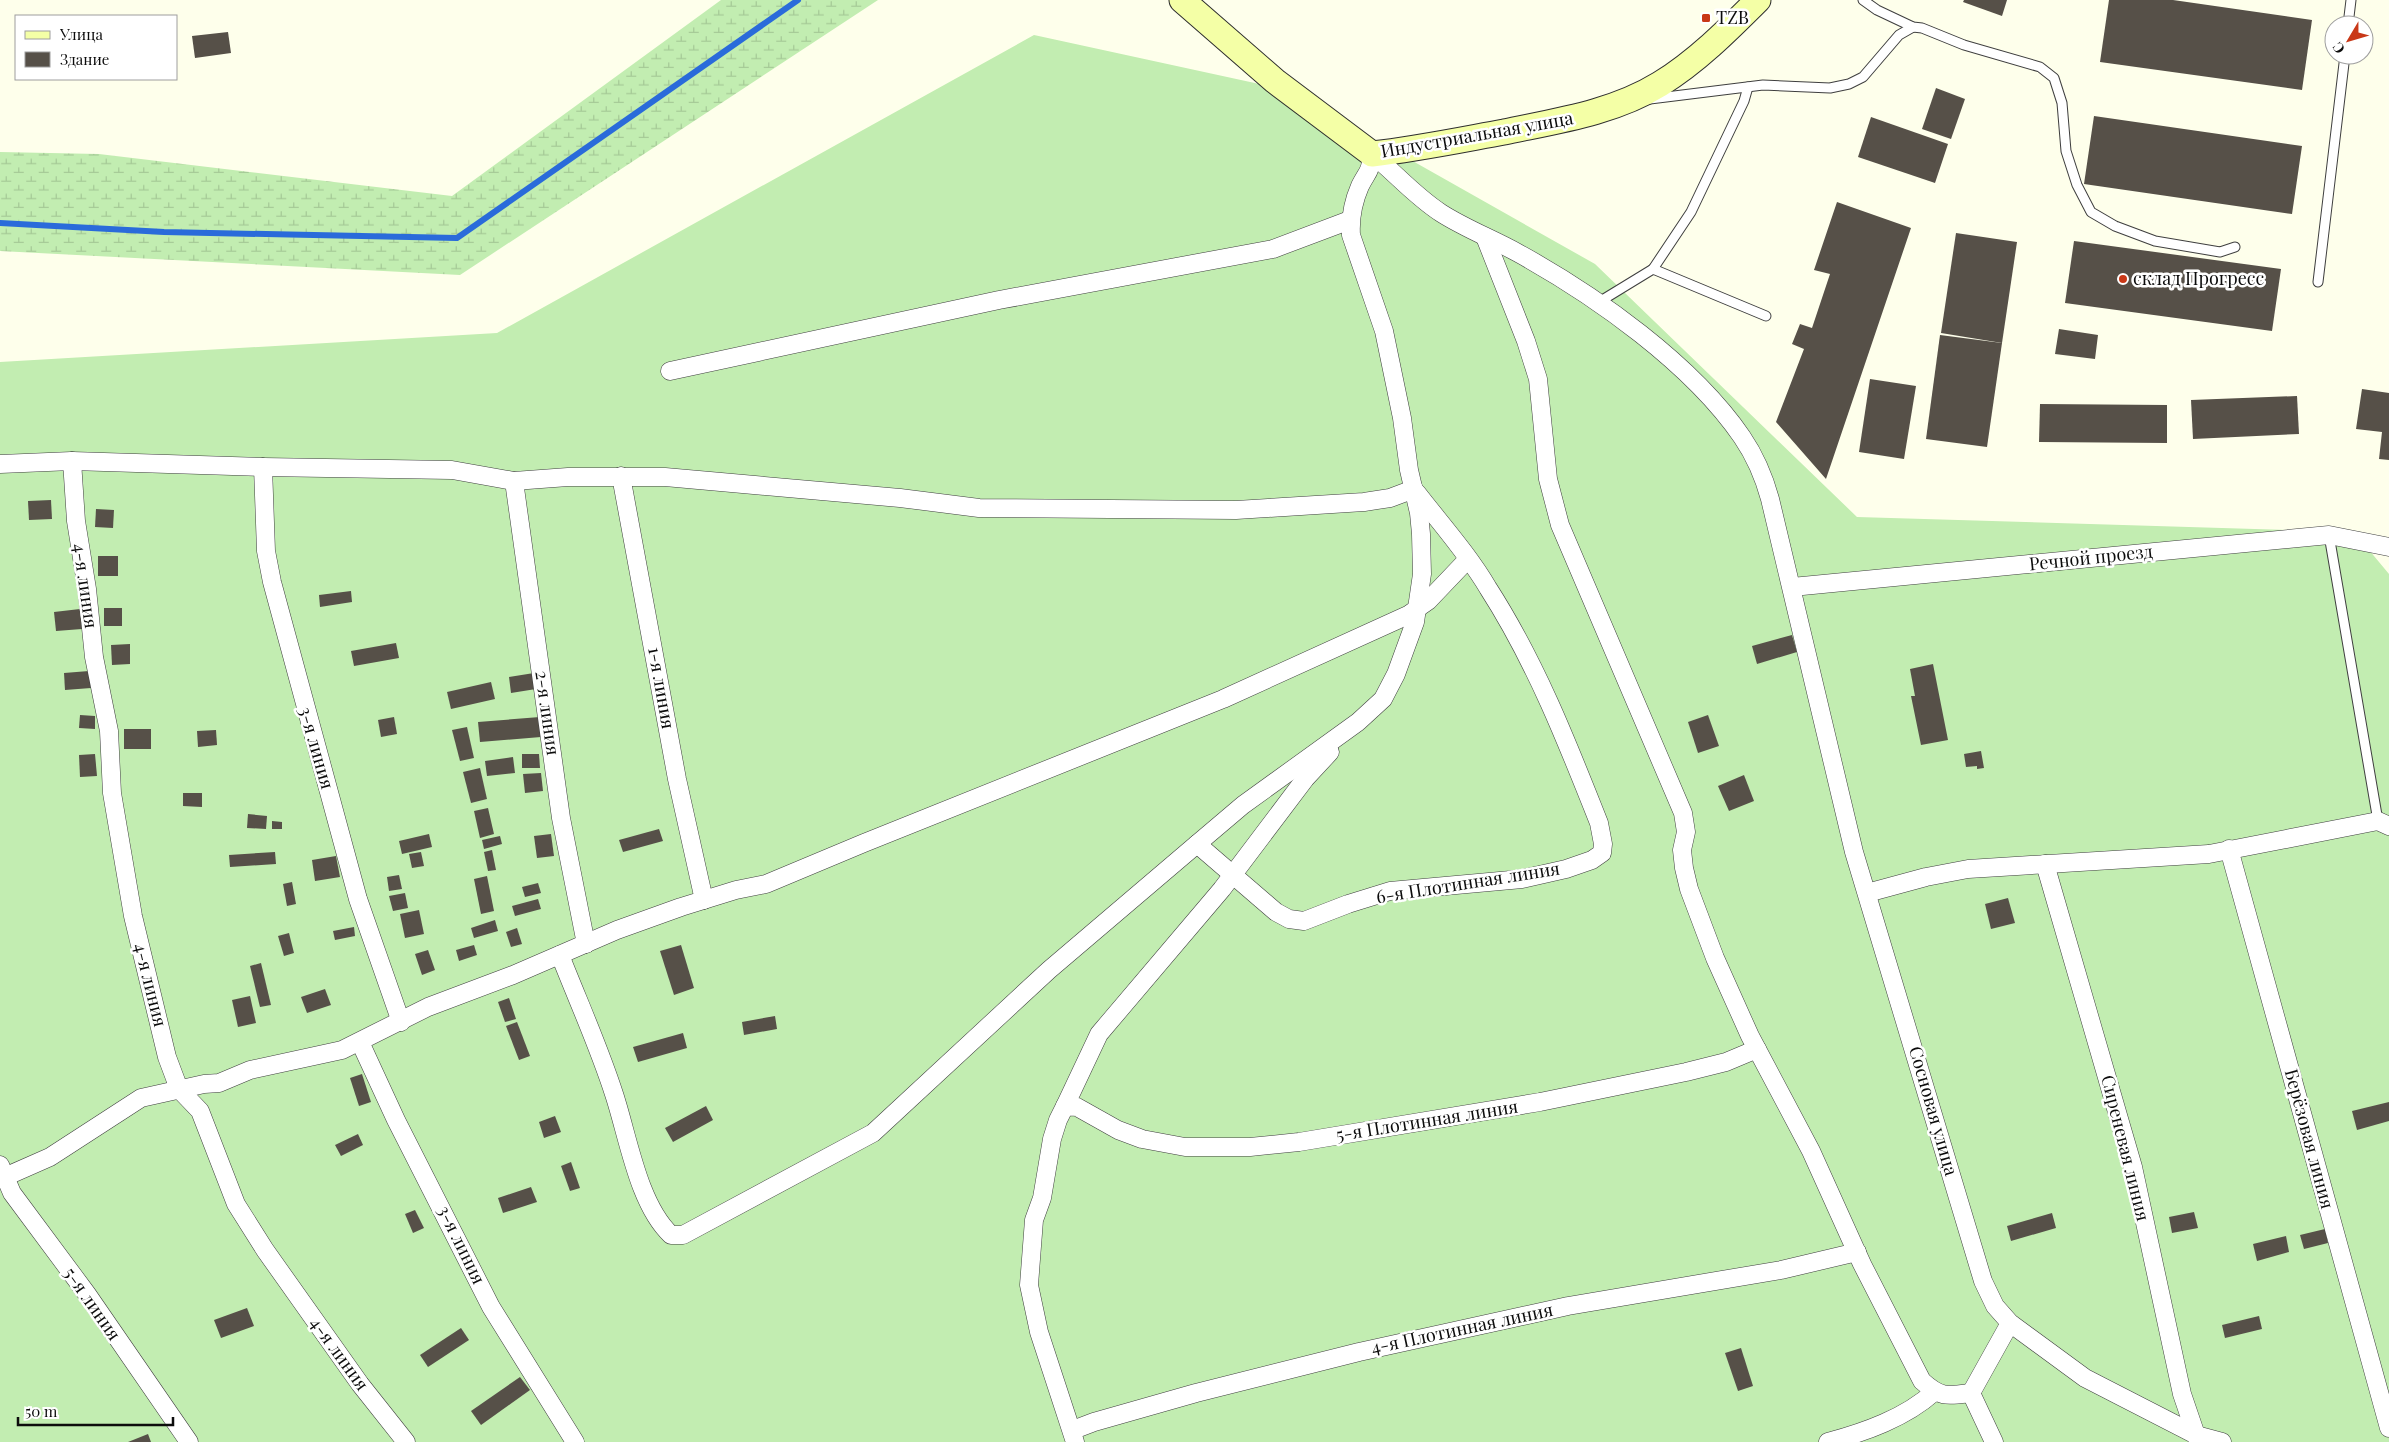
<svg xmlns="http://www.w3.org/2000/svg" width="2389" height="1442" font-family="'Playfair Display',serif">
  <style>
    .wetland { fill: url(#wetland-marsh) }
    .garden { fill: #c2edb1 }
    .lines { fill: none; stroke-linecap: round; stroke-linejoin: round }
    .stream { stroke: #2a6bda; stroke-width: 6 }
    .building { fill: #565048 }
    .lane-casing { stroke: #3f3f3f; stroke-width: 11 }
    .street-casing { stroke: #3f3f3f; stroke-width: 19 }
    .secondary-casing { stroke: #2e2e2e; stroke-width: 27 }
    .lane { stroke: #fff; stroke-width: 9 }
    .street { stroke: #fff; stroke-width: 18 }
    .secondary { stroke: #f4ffa6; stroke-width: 25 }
    .poi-dot { fill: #c93817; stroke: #fff; stroke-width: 2 }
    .labels { text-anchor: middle; stroke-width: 5; stroke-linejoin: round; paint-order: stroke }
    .poi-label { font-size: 18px; fill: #0c0c0c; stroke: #fff; text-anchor: start }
    .street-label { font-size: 18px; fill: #0c0c0c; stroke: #fff }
  </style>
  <defs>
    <pattern id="wetland-marsh" width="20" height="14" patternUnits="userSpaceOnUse" patternTransform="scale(1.25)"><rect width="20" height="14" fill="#c2edb1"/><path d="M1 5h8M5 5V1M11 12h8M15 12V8" fill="none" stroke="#a6ca97"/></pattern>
  </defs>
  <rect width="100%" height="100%" fill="#feffeb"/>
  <!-- wetland -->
  <polygon class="wetland" points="721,0 878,0 460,275 0,251 0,152 99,154 452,196"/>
  <!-- garden -->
  <polygon class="garden" points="1034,35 1287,90 1595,264 1857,517 2354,532 2389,574 2389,1442 0,1442 0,362 497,333"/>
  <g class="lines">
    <!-- stream -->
    <polyline class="stream" points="0,223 164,232 457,238 798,0"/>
  </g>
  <!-- building -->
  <g class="building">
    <polygon points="1964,0 2007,0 2002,16 1963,2"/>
    <polygon points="2109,0 2173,0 2312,20 2302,90 2100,62"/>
    <polygon points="228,32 231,53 195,58 192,36"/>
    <polygon points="1936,88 1965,99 1951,139 1922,129"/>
    <polygon points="2094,116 2302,146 2292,214 2084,184"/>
    <polygon points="1871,117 1948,144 1935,183 1858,157"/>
    <polygon points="1837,202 1911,228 1826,479 1776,422 1804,349 1792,344 1800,324 1812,328 1830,274 1814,270"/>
    <polygon points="1956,233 2017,242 2002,343 1941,333"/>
    <polygon points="2074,241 2281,269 2272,331 2065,303"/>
    <polygon points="2059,329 2098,335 2095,359 2055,354"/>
    <polygon points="1940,335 2002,343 1987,447 1926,439"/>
    <polygon points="1870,379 1916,386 1904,459 1859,452"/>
    <polygon points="2362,389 2389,393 2389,460 2379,459 2382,432 2356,429"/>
    <polygon points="2297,396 2299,434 2193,439 2191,400"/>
    <polygon points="2040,404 2167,405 2167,443 2039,442"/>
    <polygon points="51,500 52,519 29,520 28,501"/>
    <polygon points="96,509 114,510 113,528 95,527"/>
    <rect x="98" y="556" width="20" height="20"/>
    <polygon points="351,591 352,602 320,607 319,595"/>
    <rect x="104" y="608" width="18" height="18"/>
    <polygon points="80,609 82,629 56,631 54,612"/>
    <polygon points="1792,635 1797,652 1757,664 1752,646"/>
    <polygon points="396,643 399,658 354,666 351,651"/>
    <polygon points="130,644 130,664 112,665 111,645"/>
    <polygon points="1933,664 1948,740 1921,745 1911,696 1915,696 1910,669"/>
    <polygon points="89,671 91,688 65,690 64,673"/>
    <polygon points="534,673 536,689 511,693 509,677"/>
    <polygon points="491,682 495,699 451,709 447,692"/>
    <polygon points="80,715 95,716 95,729 79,728"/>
    <polygon points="1708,715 1719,746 1698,753 1688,722"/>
    <polygon points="394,717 397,734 381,737 378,720"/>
    <polygon points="540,717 541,737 480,742 478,722"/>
    <polygon points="467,727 474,758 460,761 452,730"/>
    <rect x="124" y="729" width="27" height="20"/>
    <polygon points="216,730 217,745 198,747 197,731"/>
    <polygon points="1981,751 1984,768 1977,769 1977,766 1966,767 1964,754"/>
    <polygon points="95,754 97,776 80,777 79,755"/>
    <polygon points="522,754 539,754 540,768 522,768"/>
    <polygon points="513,757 515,773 487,776 485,761"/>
    <polygon points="480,768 487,799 471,803 463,772"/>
    <polygon points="541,773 543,791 525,793 523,774"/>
    <polygon points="1744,775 1754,801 1729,811 1718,786"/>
    <polygon points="183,793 202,793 202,807 183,806"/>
    <polygon points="488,808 494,834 480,838 474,811"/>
    <polygon points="248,814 267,816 266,829 247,828"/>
    <polygon points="272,821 282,822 282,829 272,829"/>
    <polygon points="659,829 663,841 623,852 619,840"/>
    <polygon points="429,834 432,847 402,854 399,841"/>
    <polygon points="551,834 554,856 537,858 534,836"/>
    <polygon points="500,836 502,844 484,849 482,840"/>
    <polygon points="492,850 496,870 488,871 484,852"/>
    <polygon points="275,852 276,864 230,867 229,855"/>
    <polygon points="421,852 424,866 412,868 409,854"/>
    <polygon points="336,856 340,877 315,881 312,860"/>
    <polygon points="399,875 402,889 389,891 387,877"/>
    <polygon points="487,876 494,911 481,914 474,879"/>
    <polygon points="292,882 296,904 287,906 283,884"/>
    <polygon points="538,883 541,893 525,897 522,887"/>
    <polygon points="405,893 408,908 393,911 389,896"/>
    <polygon points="2008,898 2015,923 1991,929 1985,904"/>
    <polygon points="538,899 541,909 515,916 512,906"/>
    <polygon points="419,910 424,934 405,938 400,914"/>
    <polygon points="495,920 498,931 474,938 471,928"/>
    <polygon points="354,927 355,936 335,940 333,931"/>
    <polygon points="517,928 522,944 511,947 506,932"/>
    <polygon points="289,933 294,953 284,956 278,936"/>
    <polygon points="474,945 477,955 459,961 456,950"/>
    <polygon points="681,945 694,988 674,995 660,951"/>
    <polygon points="428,950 435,970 422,975 415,954"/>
    <polygon points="261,963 271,1005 260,1007 250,966"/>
    <polygon points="325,989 331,1005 307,1013 301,997"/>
    <polygon points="250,996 256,1023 238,1027 232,1000"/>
    <polygon points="509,998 516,1019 505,1022 498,1002"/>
    <polygon points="775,1016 777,1029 744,1035 742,1022"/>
    <polygon points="517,1022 530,1056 519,1060 506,1026"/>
    <polygon points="683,1033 687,1048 638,1062 633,1047"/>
    <polygon points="362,1074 371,1102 359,1106 350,1078"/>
    <polygon points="2389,1102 2389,1121 2357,1130 2352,1111"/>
    <polygon points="706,1106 713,1120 673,1142 665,1128"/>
    <polygon points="555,1116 561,1132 544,1138 539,1122"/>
    <polygon points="358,1134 363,1145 341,1156 335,1145"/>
    <polygon points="571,1162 580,1188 570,1191 561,1166"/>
    <polygon points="531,1187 537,1202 503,1213 498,1198"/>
    <polygon points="415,1210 424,1228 413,1233 405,1214"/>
    <polygon points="2194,1212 2198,1228 2172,1233 2169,1217"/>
    <polygon points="2052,1213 2056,1228 2011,1241 2007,1226"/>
    <polygon points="2325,1229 2328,1243 2304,1249 2300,1235"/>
    <polygon points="2286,1236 2289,1252 2257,1261 2253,1244"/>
    <polygon points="247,1308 254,1326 221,1338 214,1320"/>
    <polygon points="2259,1316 2262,1329 2225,1338 2222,1325"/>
    <polygon points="461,1328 469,1340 428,1367 420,1355"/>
    <polygon points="1741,1348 1753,1386 1738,1391 1725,1353"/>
    <polygon points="520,1377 530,1390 481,1425 471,1411"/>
    <polygon points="148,1434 151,1442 128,1442"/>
  </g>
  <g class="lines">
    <defs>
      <g id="lane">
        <polyline points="1863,0 1877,10 1913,27 1922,28 1964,45 2040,67 2054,78 2062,103 2066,151 2077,185 2091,212 2115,226 2155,241 2220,252 2235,247"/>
        <polyline points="2348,25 2351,0"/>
        <polyline points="1650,99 1763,85 1830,88 1849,84 1863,77 1899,35 1913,27"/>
        <polyline points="1653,269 1691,212 1744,101 1748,87"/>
        <polyline points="2318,282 2345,55"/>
        <polyline points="1599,302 1653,269 1766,316"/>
        <polyline points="2329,535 2378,821"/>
      </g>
      <g id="street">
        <path d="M1372,154C1395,173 1416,197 1441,213C1466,229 1493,239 1518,253C1596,296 1692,364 1742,437C1755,456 1764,477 1770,499L1854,852L1983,1281L1995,1306L2010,1323L2085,1378L2196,1435L2222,1442"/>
        <path d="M1485,237L1526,341L1538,379L1548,479L1560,525L1683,813L1686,832L1682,850L1684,868L1689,889L1715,958L1750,1036L1811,1151L1862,1264L1922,1381C1941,1398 1947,1396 1971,1393"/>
        <polyline points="670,371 999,300 1273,249 1350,220"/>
        <polyline points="72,461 76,521 87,589 94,657 109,731 112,793 133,916 167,1057 179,1089 200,1111 236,1204 265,1250 360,1384 406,1442"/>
        <polyline points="0,464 72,461 263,467 452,470 514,481 568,477 665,477 900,498 979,508 1236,510 1364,502 1390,498 1414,489"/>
        <polyline points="263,467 266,551 272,582 358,899 401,1022"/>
        <polyline points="621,476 677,779 704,900"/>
        <polyline points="514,481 561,818 586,944"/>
        <polyline points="1792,587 2329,535 2389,547"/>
        <path d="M1197,844L1276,912L1289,919L1304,921L1348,904L1390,891L1522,879L1566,869L1592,860L1602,853L1603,844L1599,823C1567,742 1535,661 1488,588C1468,554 1441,524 1417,493"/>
        <polyline points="2229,849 2389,1428"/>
        <polyline points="2045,864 2133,1167 2182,1394 2197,1438"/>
        <polyline points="1867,893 1926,877 1968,869 2209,854 2378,821 2389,826"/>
        <path d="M560,955C578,1001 599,1047 614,1094C628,1136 638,1204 671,1235H683L873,1133L1049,970L1197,844L1243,805L1358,722L1383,699L1396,674L1415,622L1422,574L1421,534L1419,513L1409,470L1402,418L1384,331L1351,235C1350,218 1353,202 1360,186C1368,170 1370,174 1372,154"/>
        <polyline points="360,1042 396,1120 491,1307 575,1442"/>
        <polyline points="1065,1106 1099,1034 1222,889 1305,779 1330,752"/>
        <polyline points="0,1165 12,1193 87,1294 189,1442"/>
        <polyline points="0,1179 50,1157 141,1098 204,1084 219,1083 250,1070 342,1050 428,1007 513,975 617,930 681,907 736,890 766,884 864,843 1223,699 1408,615 1428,601 1468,559"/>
        <polyline points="1971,1393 2010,1323"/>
        <polyline points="1971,1393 1994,1442"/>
        <polyline points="1073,1430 1094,1422 1196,1393 1359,1352 1568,1306 1781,1270 1857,1252"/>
        <polyline points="1075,1442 1039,1332 1029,1285 1034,1220 1042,1198 1052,1139 1058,1120 1065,1106 1077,1107 1118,1130 1142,1139 1185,1147 1250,1147 1299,1142 1540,1102 1686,1072 1726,1062 1757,1049"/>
        <path d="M1828,1442C1865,1432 1905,1418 1934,1392"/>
      </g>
      <path id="secondary" d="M1182,0L1275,81L1372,154C1417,149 1460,140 1504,132C1556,121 1613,113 1660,84C1696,62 1728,30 1758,0"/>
    </defs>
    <!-- lane casing -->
    <use href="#lane" class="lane-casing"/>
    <!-- street casing -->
    <use href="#street" class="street-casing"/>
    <!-- secondary casing -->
    <use href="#secondary" class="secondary-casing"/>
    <!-- lane -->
    <use href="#lane" class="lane"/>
    <!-- street -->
    <use href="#street" class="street"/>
    <!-- secondary -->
    <use href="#secondary" class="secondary"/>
  </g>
  <!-- markers -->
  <g class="poi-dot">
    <rect x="1701" y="13" width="10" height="10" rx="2.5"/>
    <circle cx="2123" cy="279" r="5"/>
  </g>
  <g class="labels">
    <!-- poi labels -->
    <g class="poi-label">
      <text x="1716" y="24">TZB</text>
      <text x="2133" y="285">склад Прогресс</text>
    </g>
    <!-- street labels -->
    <g class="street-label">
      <text transform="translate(1477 135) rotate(-10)" y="6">Индустриальная улица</text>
      <text transform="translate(2091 558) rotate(-6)" y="6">Речной проезд</text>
      <text transform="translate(85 586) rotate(82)" y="6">4-я линия</text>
      <text transform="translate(661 688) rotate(80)" y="6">1-я линия</text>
      <text transform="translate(547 713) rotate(82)" y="6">2-я линия</text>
      <text transform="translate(316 748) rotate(74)" y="6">3-я линия</text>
      <text transform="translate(1468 883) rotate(-9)" y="6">6-я Плотинная линия</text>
      <text transform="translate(150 985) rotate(76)" y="6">4-я линия</text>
      <text transform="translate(1933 1111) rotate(74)" y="6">Сосновая улица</text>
      <text transform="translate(1427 1121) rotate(-9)" y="6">5-я Плотинная линия</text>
      <text transform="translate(2309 1139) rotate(75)" y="6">Берёзовая линия</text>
      <text transform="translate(2125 1148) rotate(76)" y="6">Сиреневая линия</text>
      <text transform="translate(461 1245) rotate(64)" y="6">3-я линия</text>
      <text transform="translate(92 1304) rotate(55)" y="6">5-я линия</text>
      <text transform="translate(1462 1329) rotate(-12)" y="6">4-я Плотинная линия</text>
      <text transform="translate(339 1354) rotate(54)" y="6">4-я линия</text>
    </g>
  </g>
  <!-- legend -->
  <rect x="15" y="15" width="162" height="65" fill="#ffffff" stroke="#9e9e9e"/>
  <rect x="25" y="31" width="25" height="8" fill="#f4ffa6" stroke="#9e9e9e"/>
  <text x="60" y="40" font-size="15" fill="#0c0c0c">Улица</text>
  <rect x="25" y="52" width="25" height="15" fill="#565048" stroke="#9e9e9e"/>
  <text x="60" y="65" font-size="15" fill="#0c0c0c">Здание</text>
  <!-- north arrow -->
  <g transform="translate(2349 40) rotate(232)"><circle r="24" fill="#ffffff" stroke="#9e9e9e"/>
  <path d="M0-4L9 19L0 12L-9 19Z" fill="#c93817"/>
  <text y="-8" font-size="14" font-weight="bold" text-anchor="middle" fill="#0c0c0c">С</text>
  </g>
  <!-- scale -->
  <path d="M18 1417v8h155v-8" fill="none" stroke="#0c0c0c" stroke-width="2.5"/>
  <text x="25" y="1417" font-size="15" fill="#0c0c0c" stroke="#ffffff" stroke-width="4" paint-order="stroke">50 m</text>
</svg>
